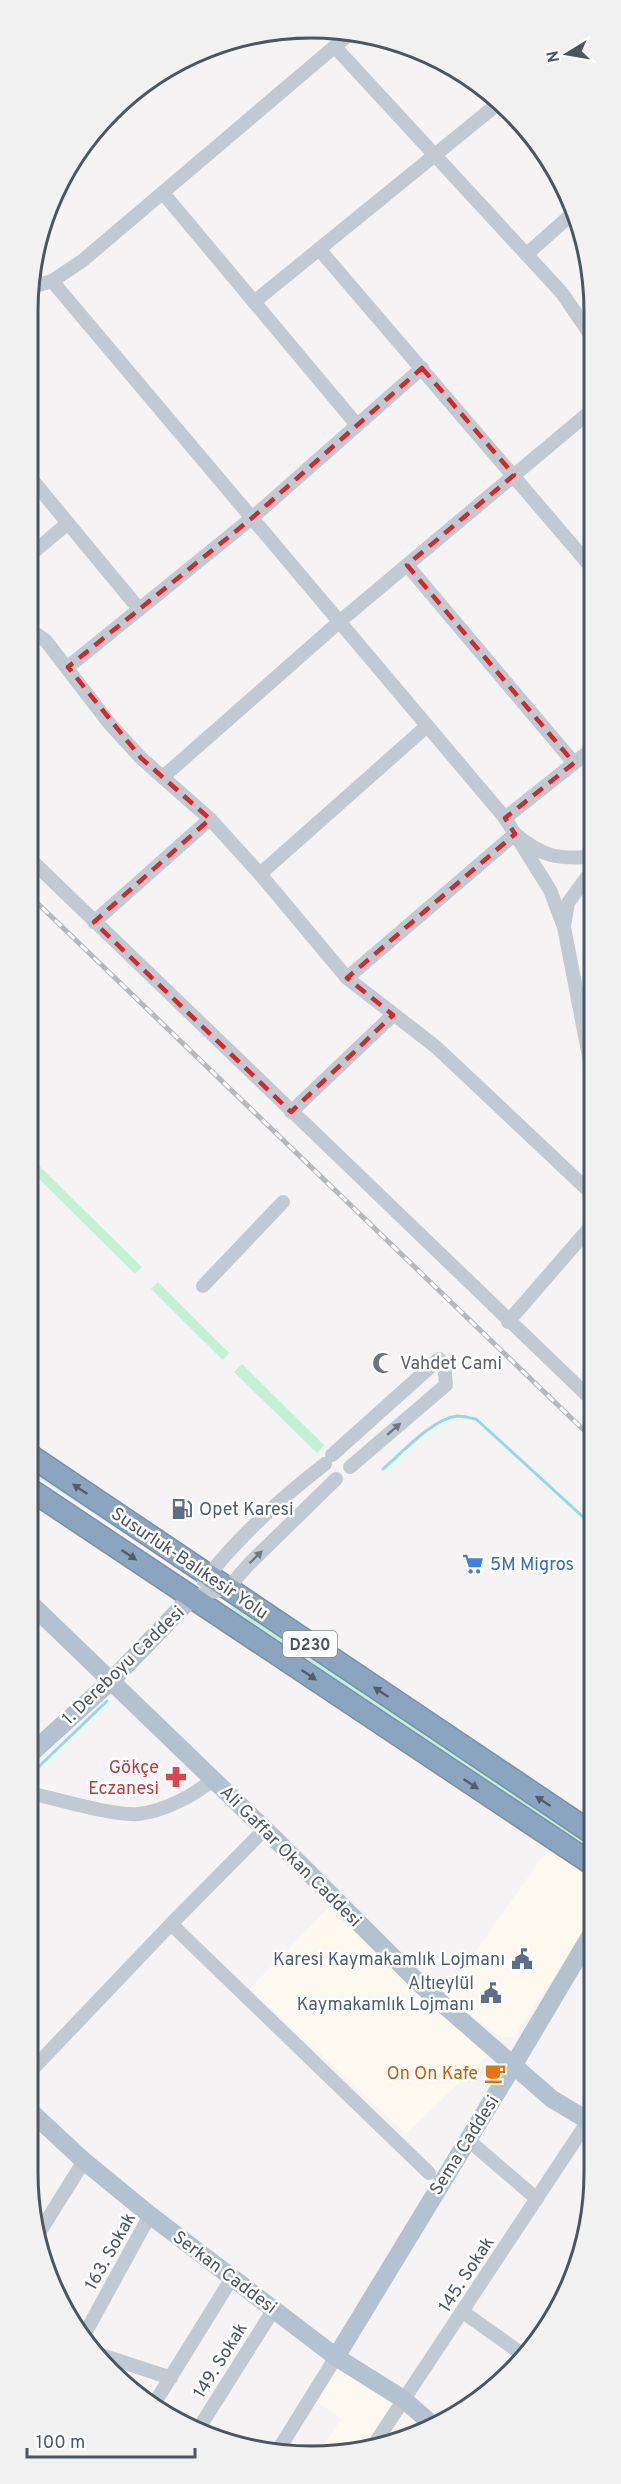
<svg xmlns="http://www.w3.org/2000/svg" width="621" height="2484" font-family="Overpass,sans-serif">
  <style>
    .commercial { fill: #fdf9ef }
    .green { fill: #c3f1d5 }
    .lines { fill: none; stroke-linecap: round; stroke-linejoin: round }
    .stream { stroke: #90daee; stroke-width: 3 }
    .highway-casing { stroke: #7690ad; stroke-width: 24 }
    .minor { stroke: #c1cad2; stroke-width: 14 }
    .major { stroke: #b3c2d1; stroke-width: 18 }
    .highway { stroke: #8ba5c1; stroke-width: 21 }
    .rail-casing { stroke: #b5b8bd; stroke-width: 5 }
    .rail { stroke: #fff; stroke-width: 3; stroke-dasharray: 9; stroke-linecap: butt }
    .oneway { fill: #6e7983 }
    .oneway2 { fill: #505e6b }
    .marked { fill: none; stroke: #d62828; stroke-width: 4.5; stroke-dasharray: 12 8; stroke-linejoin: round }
    .labels { text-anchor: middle; stroke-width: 5; stroke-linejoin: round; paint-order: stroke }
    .shield { fill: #fff; stroke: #808990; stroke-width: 1.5 }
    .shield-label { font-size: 16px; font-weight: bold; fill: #4a5661 }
    .worship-label { font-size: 18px; fill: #5b616d; stroke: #fff; text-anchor: start }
    .service-label { font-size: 18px; fill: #4e5e75; stroke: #fff; text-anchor: end }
    .street-label { font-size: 18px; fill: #4a5661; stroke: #fff }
    .shop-label { font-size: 18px; fill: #366cbe; stroke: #fff; text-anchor: start }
    .health-label { font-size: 18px; fill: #be3a42; stroke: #fff; text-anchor: end }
    .food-label { font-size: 18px; fill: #c56008; stroke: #fff; text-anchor: end }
    .rim { fill: none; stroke: #4a5661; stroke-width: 3 }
  </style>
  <rect width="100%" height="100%" fill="#f5f3f3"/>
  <!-- commercial -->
  <g class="commercial">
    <polygon points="548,1849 592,1878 592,1919 515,2036 503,2038 444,1996"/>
    <polygon points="329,1907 487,2056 406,2134 250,1988"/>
    <polygon points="337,2365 396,2403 368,2446 319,2453 341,2419 314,2400"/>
  </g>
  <!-- green -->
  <g class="green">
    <polygon points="28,1155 142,1267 135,1274 28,1168"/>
    <polygon points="158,1282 229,1353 223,1360 151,1289"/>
    <polygon points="242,1364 324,1445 317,1453 234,1372"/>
    <polygon points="28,1467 188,1573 188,1574 28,1471"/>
    <polygon points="230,1602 592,1844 592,1850 232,1609"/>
  </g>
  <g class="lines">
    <!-- stream -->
    <g class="stream">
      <path d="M383,1469C402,1453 432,1419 457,1416C463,1416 470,1418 476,1419L592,1525"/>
      <polyline points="28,1777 107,1701"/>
    </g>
    <defs>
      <g id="highway">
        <polyline points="28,1454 592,1833"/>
        <polyline points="28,1488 592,1864"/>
      </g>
    </defs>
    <!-- highway casing -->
    <use href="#highway" class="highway-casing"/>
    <!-- minor -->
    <g class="minor">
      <polyline points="335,47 562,293 592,337"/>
      <polyline points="163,193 357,425"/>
      <polyline points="319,249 592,568"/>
      <polyline points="527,254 573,213"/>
      <polyline points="52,281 505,818 550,890 564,927 592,1072"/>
      <polyline points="29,288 52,281 82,261 353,31"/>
      <polyline points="254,302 500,102"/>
      <polyline points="29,476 139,609"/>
      <polyline points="29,556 68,523"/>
      <polyline points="407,565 574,763"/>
      <polyline points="29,629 46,641 109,723 141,758 210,819 260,874 347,978 436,1047 592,1194"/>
      <polyline points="68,667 252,518 422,368"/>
      <polyline points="163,777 339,622 592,410"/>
      <polyline points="505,818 592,749"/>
      <polyline points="29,858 592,1400"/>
      <polyline points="260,874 427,726"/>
      <polyline points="94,922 210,819"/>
      <polyline points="564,926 568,903 592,870"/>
      <path d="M347,978L515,834C543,857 556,859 592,857"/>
      <polyline points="291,1112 393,1015"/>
      <polyline points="203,1286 283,1202"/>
      <polyline points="508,1322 592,1225"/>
      <polyline points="332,1455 439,1359 444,1364 446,1385 350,1467"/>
      <path d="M204,1581C238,1537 281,1498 325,1464"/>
      <polyline points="192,1597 228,1588 249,1564 336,1479"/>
      <path d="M34,1794C60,1800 114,1816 138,1814C164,1811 194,1796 213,1779"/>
      <polyline points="171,1924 265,1829"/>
      <polyline points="27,2075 171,1924 429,2173"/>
      <polyline points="467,2139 537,2199"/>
      <polyline points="39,2233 84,2161"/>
      <polyline points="463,2312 522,2354"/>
      <polyline points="83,2337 150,2215"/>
      <polyline points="92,2352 171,2378"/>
      <polyline points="154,2404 232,2278"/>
      <polyline points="197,2431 274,2309"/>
      <polyline points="373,2446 588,2121"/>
      <polyline points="277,2452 336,2357"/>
    </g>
    <!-- major -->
    <g class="major">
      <polyline points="28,1601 278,1842 421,1985 552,2099 592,2123"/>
      <polyline points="28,1756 111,1681 192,1597"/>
      <polyline points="27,2108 84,2161 150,2215 336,2357 403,2399 433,2425"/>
      <polyline points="336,2357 513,2066 592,1933"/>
    </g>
    <!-- highway -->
    <use href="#highway" class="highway"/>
    <defs>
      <polyline id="rail" points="29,895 592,1438"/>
    </defs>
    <!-- rail casing -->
    <use href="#rail" class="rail-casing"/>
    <!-- rail -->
    <use href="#rail" class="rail"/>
  </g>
  <!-- one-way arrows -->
  <defs><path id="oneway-solid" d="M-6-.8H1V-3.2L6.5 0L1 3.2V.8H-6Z" transform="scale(1.5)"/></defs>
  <g class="oneway">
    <use href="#oneway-solid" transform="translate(394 1429) rotate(-41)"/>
    <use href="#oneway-solid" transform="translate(256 1557) rotate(-44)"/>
  </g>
  <g class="oneway2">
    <use href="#oneway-solid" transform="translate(80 1489) rotate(-146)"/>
    <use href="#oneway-solid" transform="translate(129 1555) rotate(34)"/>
    <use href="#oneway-solid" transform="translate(309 1675) rotate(34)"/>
    <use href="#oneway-solid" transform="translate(381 1692) rotate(-146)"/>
    <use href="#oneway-solid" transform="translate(471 1784) rotate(34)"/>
    <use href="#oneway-solid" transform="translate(543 1801) rotate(-147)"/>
  </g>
  <!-- marked area -->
  <path class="marked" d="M422,368L514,475L407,565L574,763L505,818L515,834L347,978L393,1015L291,1112L94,922L210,819L141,758L68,667L252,518Z"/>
  <!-- icons -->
  <defs>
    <symbol id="mosque-bare" viewBox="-9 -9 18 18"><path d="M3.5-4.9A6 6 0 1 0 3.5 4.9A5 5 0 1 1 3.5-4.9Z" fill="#6b7280" stroke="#fff" stroke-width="2.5" paint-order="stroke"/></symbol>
    <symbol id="fuel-bare" viewBox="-9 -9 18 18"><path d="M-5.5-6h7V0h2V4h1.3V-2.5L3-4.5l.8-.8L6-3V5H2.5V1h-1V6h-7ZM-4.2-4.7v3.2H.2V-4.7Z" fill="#5c6f8a" stroke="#fff" stroke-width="2.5" paint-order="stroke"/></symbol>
    <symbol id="supermarket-bare" viewBox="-9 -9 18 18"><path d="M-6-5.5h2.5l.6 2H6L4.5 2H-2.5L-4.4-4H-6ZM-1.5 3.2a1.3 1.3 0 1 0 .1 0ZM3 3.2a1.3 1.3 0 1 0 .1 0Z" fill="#3f7fe0" stroke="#fff" stroke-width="2.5" paint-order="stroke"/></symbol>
    <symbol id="pharmacy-bare" viewBox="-9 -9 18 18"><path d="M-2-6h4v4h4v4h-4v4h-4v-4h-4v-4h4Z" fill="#e0444e" stroke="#fff" stroke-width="2.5" paint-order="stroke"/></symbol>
    <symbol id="civic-bare" viewBox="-9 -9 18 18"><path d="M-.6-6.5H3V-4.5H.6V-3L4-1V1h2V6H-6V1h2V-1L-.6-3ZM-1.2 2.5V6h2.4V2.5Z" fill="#5c6f8a" stroke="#fff" stroke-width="2.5" paint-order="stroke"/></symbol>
    <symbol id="cafe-bare" viewBox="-9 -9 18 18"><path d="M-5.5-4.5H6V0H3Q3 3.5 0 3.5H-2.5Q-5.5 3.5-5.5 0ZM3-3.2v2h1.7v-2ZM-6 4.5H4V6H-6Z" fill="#e8710a" stroke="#fff" stroke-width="2.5" paint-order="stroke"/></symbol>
  </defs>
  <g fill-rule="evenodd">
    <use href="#mosque-bare" x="368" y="1348" width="30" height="30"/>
    <use href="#fuel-bare" x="167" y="1494" width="30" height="30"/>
    <use href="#supermarket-bare" x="458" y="1549" width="30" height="30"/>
    <use href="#pharmacy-bare" x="161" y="1762" width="30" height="30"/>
    <use href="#civic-bare" x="507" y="1944" width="30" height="30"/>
    <use href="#civic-bare" x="476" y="1978" width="30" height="30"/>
    <use href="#cafe-bare" x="480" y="2058" width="30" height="30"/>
  </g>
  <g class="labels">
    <!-- shield labels -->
    <rect class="shield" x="283" y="1631" width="54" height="26" rx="4.5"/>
    <g class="shield-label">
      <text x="310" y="1650">D230</text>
    </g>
    <!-- worship labels -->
    <g class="worship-label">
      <text x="400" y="1369">Vahdet Cami</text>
    </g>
    <!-- service labels -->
    <g class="service-label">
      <text x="199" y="1515" text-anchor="start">Opet Karesi</text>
      <text x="505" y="1965">Karesi Kaymakamlık Lojmanı</text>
      <text x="474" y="1989">Altıeylül<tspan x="474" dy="21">Kaymakamlık Lojmanı</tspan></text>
    </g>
    <!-- street labels -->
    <g class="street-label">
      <text transform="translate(190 1563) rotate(34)" y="6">Susurluk-Balıkesir Yolu</text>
      <text transform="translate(123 1665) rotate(-44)" y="6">1. Dereboyu Caddesi</text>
      <text transform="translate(291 1856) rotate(45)" y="6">Ali Gaffar Okan Caddesi</text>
      <text transform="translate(464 2145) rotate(-58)" y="6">Sema Caddesi</text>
      <text transform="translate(110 2251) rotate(-61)" y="6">163. Sokak</text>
      <text transform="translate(225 2272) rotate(37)" y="6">Serkan Caddesi</text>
      <text transform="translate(466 2274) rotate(-57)" y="6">145. Sokak</text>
      <text transform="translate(220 2360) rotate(-58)" y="6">149. Sokak</text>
    </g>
    <!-- shop labels -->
    <g class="shop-label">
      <text x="490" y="1570">5M Migros</text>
    </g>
    <!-- health labels -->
    <g class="health-label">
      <text x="159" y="1773">Gökçe<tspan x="159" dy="21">Eczanesi</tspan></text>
    </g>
    <!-- food labels -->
    <g class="food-label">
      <text x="478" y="2079">On On Kafe</text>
    </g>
  </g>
  <!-- crop -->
  <path d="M0 0H621V2484H0ZM311 38H311A273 273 0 0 1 584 311V2173A273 273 0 0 1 311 2446H311A273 273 0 0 1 38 2173V311A273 273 0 0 1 311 38Z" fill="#f1f1f2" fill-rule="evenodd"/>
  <path class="rim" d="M311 38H311A273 273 0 0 1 584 311V2173A273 273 0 0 1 311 2446H311A273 273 0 0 1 38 2173V311A273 273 0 0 1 311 38Z"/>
  <!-- north arrow -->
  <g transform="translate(567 54) rotate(259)" stroke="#ffffff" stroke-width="4.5" paint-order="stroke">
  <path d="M0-4.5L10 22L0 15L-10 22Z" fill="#4a5661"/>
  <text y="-9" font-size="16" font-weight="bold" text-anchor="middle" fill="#4a5661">N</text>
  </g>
  <!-- scale -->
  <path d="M27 2448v9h168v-9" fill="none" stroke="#4a5661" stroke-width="3"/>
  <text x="36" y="2448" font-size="18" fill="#4a5661" stroke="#ffffff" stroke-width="4.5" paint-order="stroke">100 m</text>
</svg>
